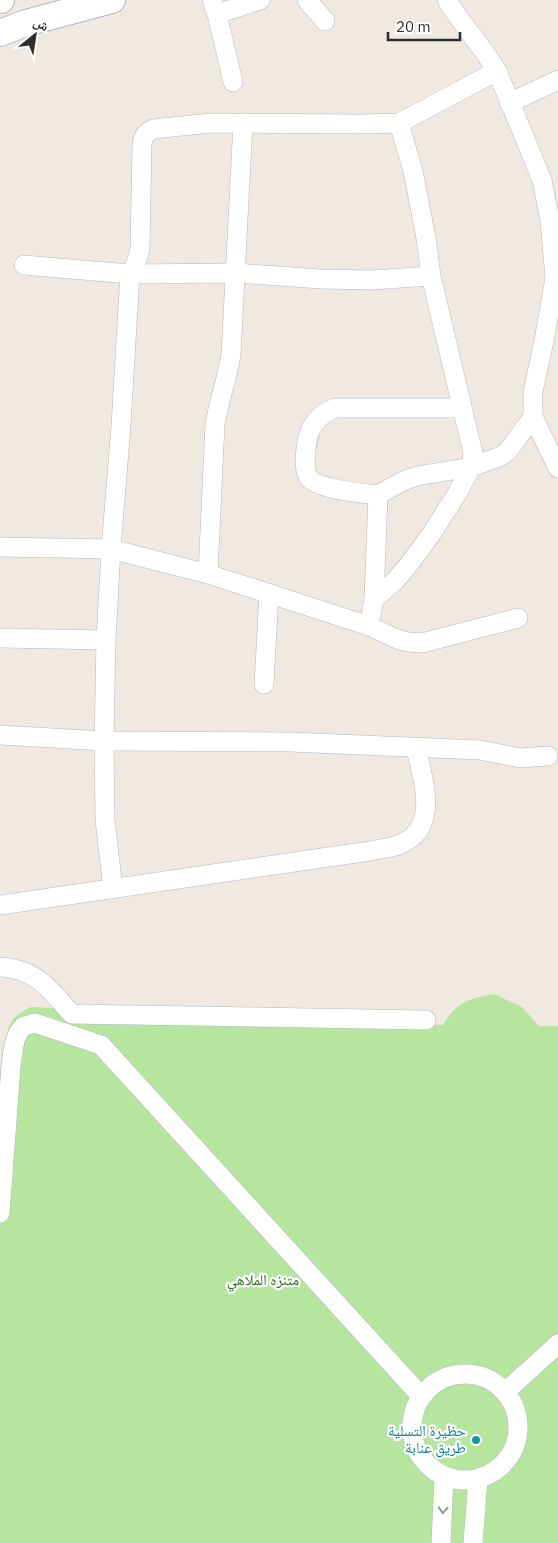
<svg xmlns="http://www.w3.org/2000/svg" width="558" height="1543" font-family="'IBM Plex Sans','Noto Naskh Arabic',sans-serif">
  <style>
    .park { fill: #b6e59e }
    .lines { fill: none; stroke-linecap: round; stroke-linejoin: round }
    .minor-casing { stroke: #b4b7c1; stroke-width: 20 }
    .secondary-casing { stroke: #b4b7c1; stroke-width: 28 }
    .minor { stroke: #fff; stroke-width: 19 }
    .secondary { stroke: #fff; stroke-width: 26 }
    .oneway { stroke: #969696 }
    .culture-dot { fill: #0f9aa8; stroke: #fff; stroke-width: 2 }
    .labels { text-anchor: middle; stroke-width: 4.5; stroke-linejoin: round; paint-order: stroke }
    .park-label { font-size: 15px; fill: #2c6e1b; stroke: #fff }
    .culture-label { font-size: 15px; fill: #0d838f; stroke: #fff; text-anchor: end }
  </style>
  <rect width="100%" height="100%" fill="#efe9e1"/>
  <!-- park -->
  <path class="park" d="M494,994L522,1007L539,1026H558V1543H0V1077C1,1061 4,1026 17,1015C21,1012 27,1009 31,1007L443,1025C457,1001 469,999 494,994Z"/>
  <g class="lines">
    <defs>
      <g id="minor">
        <polyline points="212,0 217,14 233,82"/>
        <polyline points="307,0 325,21"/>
        <path d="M447,0C462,25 482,46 497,71L542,180L550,221L555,278L544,341L533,391V417L558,468"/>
        <polyline points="217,14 260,0"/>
        <polyline points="509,103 558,80"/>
        <polyline points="24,265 130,274 236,273 321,279 372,280 431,276"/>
        <path d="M378,495C361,493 322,490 310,479C301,470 306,434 314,424C319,416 327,411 335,408H461"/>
        <polyline points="0,547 111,549 208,574 369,626 397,639 408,642 422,643 518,618"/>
        <path d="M208,574L215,424C219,401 227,379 231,355L243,123"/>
        <polyline points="374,599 378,495 403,481 417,476 471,467 499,457 507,452 533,417"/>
        <polyline points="369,626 374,599 395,581 410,563 432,533 458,492 471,467 473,453 431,276 426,238 413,171 399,123"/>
        <polyline points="0,638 106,640"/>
        <polyline points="264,684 269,593"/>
        <polyline points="0,735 104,741 290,742 480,750 520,758 548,756"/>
        <path d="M113,889L105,820L104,741L106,640L111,549L121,426L130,274L135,266L140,249L142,144C143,136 146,133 153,129L211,123L361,124L399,123L497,71"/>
        <path d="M0,905L370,851C380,849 392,848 401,844C440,827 423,779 416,749"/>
        <path d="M0,967C37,969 49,989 72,1014L426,1020"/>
        <path d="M0,1213L11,1066C13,1054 13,1036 23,1027C26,1025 31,1024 35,1023L101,1045L421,1396"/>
        <circle cx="465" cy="1427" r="53"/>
        <polyline points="505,1392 558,1344"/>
        <polyline points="441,1543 444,1477"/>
        <polyline points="473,1543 478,1479"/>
      </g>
      <g id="secondary">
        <polyline points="0,0 1,0"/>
        <polyline points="0,33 26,23 112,0"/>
      </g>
    </defs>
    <!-- minor casing -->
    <use href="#minor" class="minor-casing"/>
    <!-- secondary casing -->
    <use href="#secondary" class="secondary-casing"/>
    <!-- minor -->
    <use href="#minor" class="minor"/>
    <!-- secondary -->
    <use href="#secondary" class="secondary"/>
  </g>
  <!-- one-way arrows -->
  <defs><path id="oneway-chevron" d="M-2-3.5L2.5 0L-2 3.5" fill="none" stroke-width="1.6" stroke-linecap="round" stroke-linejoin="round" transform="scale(1.25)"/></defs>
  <use class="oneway" href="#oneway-chevron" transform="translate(443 1510) rotate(93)"/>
  <!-- markers -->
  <circle class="culture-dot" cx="476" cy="1440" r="5"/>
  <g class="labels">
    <!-- park labels -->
    <g class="park-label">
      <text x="263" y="1285">متنزه الملاهي</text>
    </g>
    <!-- culture labels -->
    <g class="culture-label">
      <text x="466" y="1436">حظيرة التسلية<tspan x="466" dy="17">طريق عنابة</tspan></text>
    </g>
  </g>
  <!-- north arrow -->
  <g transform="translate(35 35) rotate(30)" stroke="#ffffff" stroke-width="4" paint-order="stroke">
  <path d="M0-4L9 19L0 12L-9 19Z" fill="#2e2e2e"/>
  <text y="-8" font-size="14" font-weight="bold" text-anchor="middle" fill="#2e2e2e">ش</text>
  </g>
  <!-- scale -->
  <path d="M388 32v8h72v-8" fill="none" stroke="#2e2e2e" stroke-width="2.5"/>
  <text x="396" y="32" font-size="15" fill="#2e2e2e" stroke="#ffffff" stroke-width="4" paint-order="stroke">20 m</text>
</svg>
